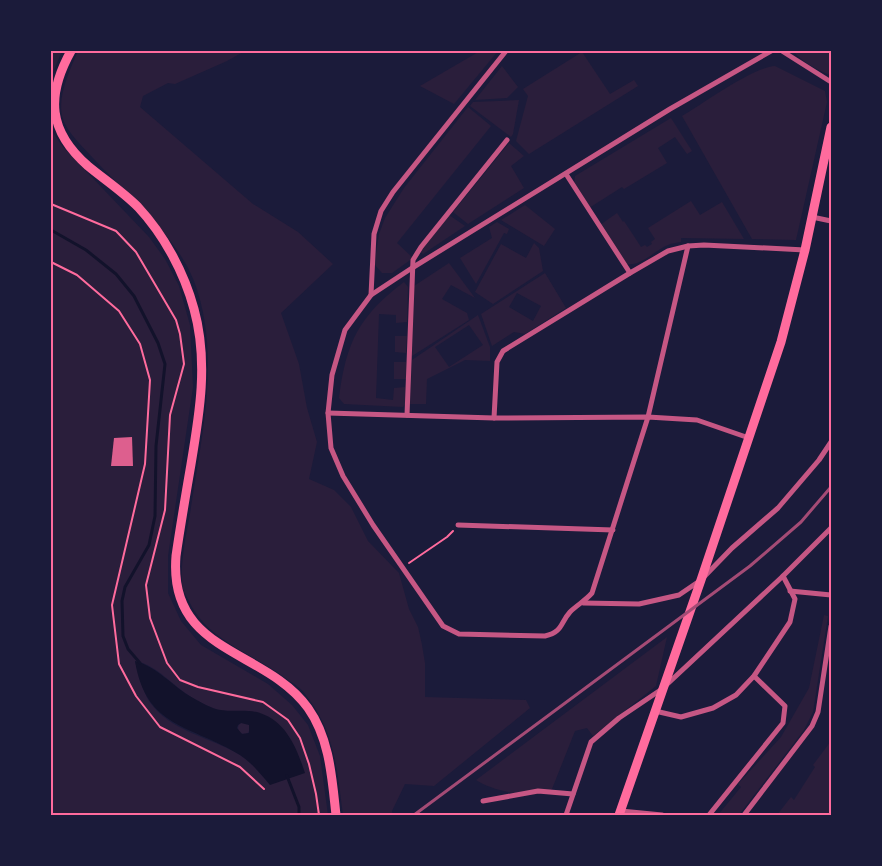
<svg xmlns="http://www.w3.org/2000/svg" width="882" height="866" font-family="'Public Sans',sans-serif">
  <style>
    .green { fill: #2a1e3b; fill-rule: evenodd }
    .water { fill: #12122b; fill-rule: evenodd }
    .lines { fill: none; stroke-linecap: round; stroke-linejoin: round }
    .stream { stroke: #12122b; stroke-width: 3 }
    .building { fill: #dd5f8e }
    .path { stroke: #ff6b9d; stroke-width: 2 }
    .minor { stroke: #c65784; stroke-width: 5 }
    .secondary { stroke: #ff6b9d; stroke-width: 9 }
    .primary { stroke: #ff6b9d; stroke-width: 9 }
    .rail { stroke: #a44b75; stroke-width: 3 }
    .neatline { fill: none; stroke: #ff6b9d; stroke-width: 2 }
  </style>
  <rect width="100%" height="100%" fill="#1b1b3a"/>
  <!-- green -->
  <g class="green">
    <polygon points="51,51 62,51 51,77"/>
    <path d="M78,51H245L227,61L175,84L168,83L143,96L140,107L253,204L298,232L333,264L281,313L299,364L307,408L317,442L309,479L334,490L351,507L368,541L399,573L409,609L418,627L422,645L425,663V697L526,700L530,708L434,786L405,784L392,811L393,815H343C337,770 335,731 305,694C301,688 294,684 288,680C255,654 207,641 189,601C187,597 184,593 183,589C179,568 186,535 190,514C201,438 222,355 194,281C176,235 126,194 93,158C84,148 67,132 63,119C56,98 70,70 78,51Z"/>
    <polygon points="480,51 498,51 454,104 420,86"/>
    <path d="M794,51H831V75C822,73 797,59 794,51Z"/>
    <polygon points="582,52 610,94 634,80 638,86 529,154 516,141 528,96 523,89"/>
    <polygon points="502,66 518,87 507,98 475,100"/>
    <path d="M775,66L825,91L827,102L796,240L752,239L682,116C704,103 753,67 775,66Z"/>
    <polygon points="519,100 513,134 511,137 470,106 473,102"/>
    <polygon points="468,107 491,126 397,243 413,258 392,273 382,273 375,265 376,253 379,234 385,218 404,188"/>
    <polygon points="671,118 692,151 687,154 675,137 658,148 667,163 624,189 622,187 589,208 574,184 575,176"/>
    <path d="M51,130L63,147L149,237L165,259L179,286L190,325L193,387L168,556V593L181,621L201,645L268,684L292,705L308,725L320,756L328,815H51ZM135,661C158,665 173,687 193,698C201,703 209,707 218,710C231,714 247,711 260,713L270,785C261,774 252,763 240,755C211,737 170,732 149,701C142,689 139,675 135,661Z"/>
    <polygon points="509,143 524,156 511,166 524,188 468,224 453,212"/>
    <path d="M691,201L700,215L722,202L744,239L681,238V242C676,243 672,243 668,245C655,250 641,267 626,264L600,225L617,213L623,222L624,221L641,247L645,245L647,247L652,244L651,242L655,239L648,228Z"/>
    <polygon points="525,205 555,229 544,246 501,220"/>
    <polygon points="449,215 465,226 423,254 419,251"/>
    <polygon points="497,222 509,229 507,234 504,233 476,284 460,258 492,238 489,227"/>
    <polygon points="534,243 539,248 543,271 493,304 475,292 501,244 526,258"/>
    <polygon points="449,263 475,298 451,285 442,299 467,313 469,320 412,356 414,286"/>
    <path d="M545,273L566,308L525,334L514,332L492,346L481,314ZM517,293L541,306L533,321L509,307Z"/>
    <path d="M404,282L408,287L407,322L396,323V315L379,314L376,398L393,400L394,388L405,387V404L403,407L344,404L339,398C346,342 359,316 404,282Z"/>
    <path d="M478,315L490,347V361L465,360L427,379L426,404H410L412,360ZM469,325L483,345L449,367L435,347Z"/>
    <polygon points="395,336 407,336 406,353 395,352"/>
    <rect x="394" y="362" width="12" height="17"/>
    <polygon points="824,615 828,616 813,712 804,730 739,815 718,815 741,787 738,784 781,737 809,688"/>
    <path d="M667,637L656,686L593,736L587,728L575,731L552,789C536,801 492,791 476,780Z"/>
    <circle cx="244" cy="728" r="6"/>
    <polygon points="831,741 831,815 777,815 791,797 794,800 815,767 813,765"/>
  </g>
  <!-- water -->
  <path class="water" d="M135,661C158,667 173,687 193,698C202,703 212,709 221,710C234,712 248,709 260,713C287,722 297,749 305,773L270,785C261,774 252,763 240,755C192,725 146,729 135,661ZM241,723L249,725V733L242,734L237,728L238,725Z"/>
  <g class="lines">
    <!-- stream -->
    <g class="stream">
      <polyline points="51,230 86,250 116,274 134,296 158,343 165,364 156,446 155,516 149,545 125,587 122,601 123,636 128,649 140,663"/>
      <polyline points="287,776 299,807 299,815"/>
    </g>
  </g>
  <!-- building -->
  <polygon class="building" points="132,437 133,466 111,466 114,438"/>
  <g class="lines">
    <!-- path -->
    <g class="path">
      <polyline points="51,204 116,231 136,252 176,320 180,334 184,364 170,415 165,510 146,585 150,618 167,663 180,680 198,687 263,702 288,720 300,738 309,764 316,794 319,815"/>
      <polyline points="51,262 77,275 119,311 140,344 150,380 145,464 112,605 119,664 136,696 160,727 240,767 264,789"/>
      <polyline points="409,563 447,537 453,531"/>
    </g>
    <!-- minor -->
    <g class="minor">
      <path d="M506,51L421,157L393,192L381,211L374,234L371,295L345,330L332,375L328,413L331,448L343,476L373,525L443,626L459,634L545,636C563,632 560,623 570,612C577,605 585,601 592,593L648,417L688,246"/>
      <polyline points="782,51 831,82"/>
      <polyline points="566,174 630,273"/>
      <polyline points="812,217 831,221"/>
      <polyline points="371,295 412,268 670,109 771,51"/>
      <polyline points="328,413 494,418 648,417 697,420 749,438"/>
      <polyline points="407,415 413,260 421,247 507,140"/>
      <polyline points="494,418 497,362 503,351 630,273 668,251 688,246 704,245 805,250"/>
      <polyline points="458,525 613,530"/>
      <polyline points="790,591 831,595"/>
      <polyline points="583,603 639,604 679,595 701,580 732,548 778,508 819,460 831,442"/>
      <polyline points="655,711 681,717 713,708 736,695 754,676 790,622 795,599 783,576"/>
      <polyline points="483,801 538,791 573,794"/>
      <polyline points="621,811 662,815"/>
      <polyline points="566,815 591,742 619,718 662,689 783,576 831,528"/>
      <polyline points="709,815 783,723 785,706 754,676"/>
      <polyline points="744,815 812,726 818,712 831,626"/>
    </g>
    <!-- secondary -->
    <path class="secondary" d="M71,51C46,96 48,131 88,166C105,180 123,192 138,207C164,235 184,272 194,309C209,363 199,417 190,470C185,499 180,528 176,556C168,654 265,648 308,708C330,739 332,779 336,815"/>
    <!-- primary -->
    <polyline class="primary" points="619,815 701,580 781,342 805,250 831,127"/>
    <!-- rail -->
    <polyline class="rail" points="414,815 750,566 801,522 831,487"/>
  </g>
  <!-- border -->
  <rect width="882" height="866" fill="none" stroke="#1b1b3a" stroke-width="105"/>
  <rect x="52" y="52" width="778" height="762" class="neatline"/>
</svg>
